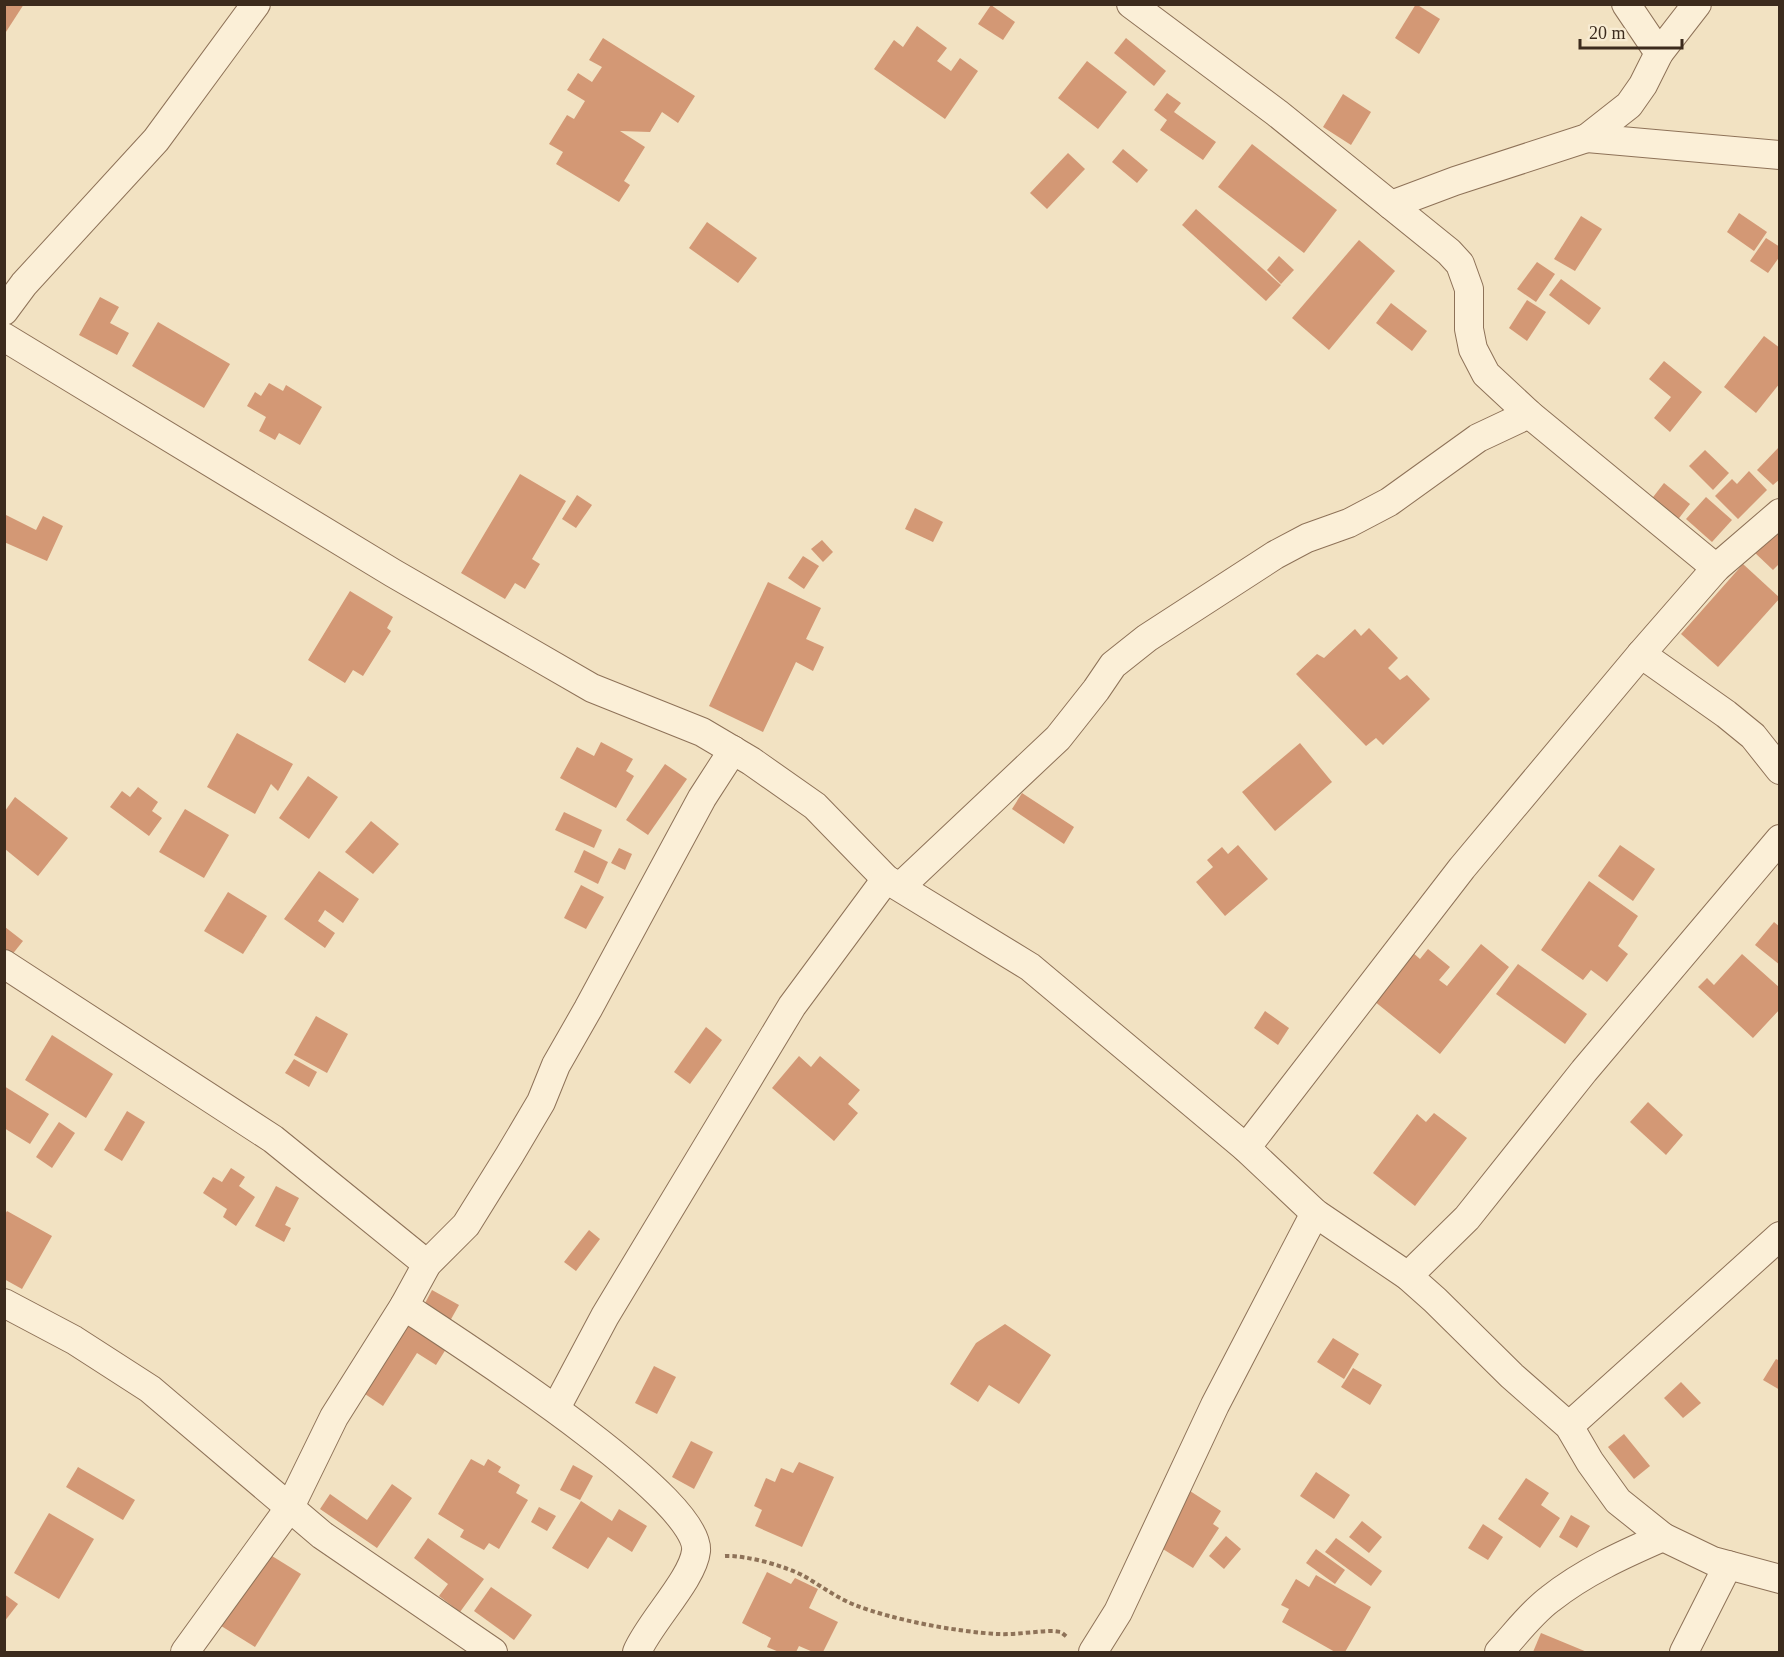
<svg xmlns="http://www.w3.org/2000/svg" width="1784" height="1657" font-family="'Times New Roman',serif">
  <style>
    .building { fill: #d39875 }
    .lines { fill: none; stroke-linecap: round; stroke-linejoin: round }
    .street-casing { stroke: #8e7258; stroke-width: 30 }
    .path { stroke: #8e7258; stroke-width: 4; stroke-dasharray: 4.5 3; stroke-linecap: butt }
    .street { stroke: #fbefd7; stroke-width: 28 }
  </style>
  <rect width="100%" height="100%" fill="#f2e2c2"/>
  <!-- building -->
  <g class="building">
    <polygon points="4,4 24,4 4,35"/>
    <polygon points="1416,4 1440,19 1419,54 1395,38"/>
    <polygon points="991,5 1015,22 1003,40 978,24"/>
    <polygon points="917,26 947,48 937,61 951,71 960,58 978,71 945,119 874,69 894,40 903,47"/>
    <polygon points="603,38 695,96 678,123 662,112 650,132 620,131 645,147 624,181 630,185 619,202 556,164 563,152 549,144 567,115 574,119 585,101 567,90 578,73 592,82 602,67 589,60"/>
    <polygon points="1126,38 1166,71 1154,86 1114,53"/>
    <polygon points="1087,61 1127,92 1098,129 1058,98"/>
    <polygon points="1167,93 1181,103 1174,112 1216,142 1203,160 1160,130 1167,120 1154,110"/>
    <polygon points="1343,94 1371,112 1351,145 1323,127"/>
    <polygon points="1252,144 1337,210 1304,253 1218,187"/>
    <polygon points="1123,149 1148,170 1137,183 1112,162"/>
    <polygon points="1068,153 1085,169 1047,209 1030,193"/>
    <polygon points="1196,209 1281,285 1266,301 1182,225"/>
    <polygon points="1739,213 1767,232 1754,251 1727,232"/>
    <polygon points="1581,216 1602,229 1575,271 1554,259"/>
    <polygon points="707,222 757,258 738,283 689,248"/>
    <polygon points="1766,238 1780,247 1780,256 1768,273 1750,261"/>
    <polygon points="1359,240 1395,271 1329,350 1292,318"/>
    <polygon points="1279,256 1294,270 1281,284 1267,270"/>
    <polygon points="1537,262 1555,274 1536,302 1517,289"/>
    <polygon points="1561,279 1601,308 1589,325 1549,295"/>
    <polygon points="100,297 119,307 110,323 129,333 117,355 79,335"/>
    <polygon points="1527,300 1546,312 1527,341 1509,328"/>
    <polygon points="1391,303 1427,331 1412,351 1376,323"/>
    <polygon points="158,322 230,364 204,408 132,366"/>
    <polygon points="1764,336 1780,348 1780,383 1756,413 1724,387"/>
    <polygon points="1664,361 1702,392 1670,432 1654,418 1671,397 1649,379"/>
    <polygon points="269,383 283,391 286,385 322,407 300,445 279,433 275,440 259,431 266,417 247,406 255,392 261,396"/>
    <polygon points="1780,446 1780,479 1773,485 1757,470"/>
    <polygon points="1705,450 1729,473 1713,490 1689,466"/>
    <polygon points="1749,471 1767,490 1738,519 1715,496 1732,479 1737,484"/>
    <polygon points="520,474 566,501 532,559 540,564 525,589 515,583 505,599 461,573"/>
    <polygon points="1664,483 1690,504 1676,522 1650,501"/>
    <polygon points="577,495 592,505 576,528 562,519"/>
    <polygon points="1706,497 1732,520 1712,542 1686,519"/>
    <polygon points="915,508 943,522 933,542 905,529"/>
    <polygon points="4,514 36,530 43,516 63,526 47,561 4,542"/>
    <polygon points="1780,523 1780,563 1773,570 1753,551"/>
    <polygon points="822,540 833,552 823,562 811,549"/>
    <polygon points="803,556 819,566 804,589 788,578"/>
    <polygon points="1743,564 1780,598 1718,667 1681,634"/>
    <polygon points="768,582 821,608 806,639 824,647 813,671 796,662 763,732 709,706"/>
    <polygon points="350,591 393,617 387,628 391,631 363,676 353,670 345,683 308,660"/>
    <polygon points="1369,628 1398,658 1388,668 1400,680 1407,675 1430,699 1383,745 1376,738 1366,746 1296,674 1317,654 1324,658 1355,629 1361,636"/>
    <polygon points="237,733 293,764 278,791 271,784 255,814 207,787"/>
    <polygon points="601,742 633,759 626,771 634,776 616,808 560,778 577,747 594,756"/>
    <polygon points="1300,743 1332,782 1275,831 1242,792"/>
    <polygon points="665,764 687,779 648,835 626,820"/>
    <polygon points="308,776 338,797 309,839 279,818"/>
    <polygon points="138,787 158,802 152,811 162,818 149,836 110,807 122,791 130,797"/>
    <polygon points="1022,793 1074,827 1064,844 1012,809"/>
    <polygon points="15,797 68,838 38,876 5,849 5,811"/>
    <polygon points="185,809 229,835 204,878 159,852"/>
    <polygon points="564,812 602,830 594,848 555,830"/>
    <polygon points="371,821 399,844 373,874 345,852"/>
    <polygon points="1238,845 1268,879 1225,916 1196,882 1213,867 1207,860 1222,847 1228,854"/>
    <polygon points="1620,845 1655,869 1633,901 1598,876"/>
    <polygon points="619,848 632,854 625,870 611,863"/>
    <polygon points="584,850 608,862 598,884 574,872"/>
    <polygon points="319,871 359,899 343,923 325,910 318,921 335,933 325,948 284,919"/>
    <polygon points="1589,881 1638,916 1618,946 1628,954 1607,982 1591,970 1583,980 1541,950"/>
    <polygon points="581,885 604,897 586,929 564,918"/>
    <polygon points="228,892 267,916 243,954 204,931"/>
    <polygon points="1774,922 1780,927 1780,965 1755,945"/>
    <polygon points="5,927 23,941 11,956 5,950"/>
    <polygon points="1481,944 1509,967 1440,1054 1374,1001 1412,952 1420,959 1428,949 1450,967 1439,980 1447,986"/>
    <polygon points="1742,954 1780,988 1780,1009 1753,1038 1698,987 1707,978 1714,985"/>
    <polygon points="1518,964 1587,1014 1565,1044 1496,994"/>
    <polygon points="1265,1011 1289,1028 1278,1045 1254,1028"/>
    <polygon points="316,1016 348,1034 327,1073 294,1055"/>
    <polygon points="706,1027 722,1040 690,1084 674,1072"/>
    <polygon points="52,1035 113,1074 86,1118 25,1080"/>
    <polygon points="799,1056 811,1067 820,1056 860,1090 848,1104 858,1113 834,1141 772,1088"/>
    <polygon points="294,1059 317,1072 309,1087 285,1073"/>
    <polygon points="4,1086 49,1114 30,1144 4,1128"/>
    <polygon points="1648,1102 1683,1135 1666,1155 1630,1122"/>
    <polygon points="127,1111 145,1122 122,1161 104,1150"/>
    <polygon points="1434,1113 1467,1138 1415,1206 1373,1173 1417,1114 1426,1122"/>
    <polygon points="59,1122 75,1133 52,1168 36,1157"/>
    <polygon points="231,1168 245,1177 239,1186 255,1197 236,1226 223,1217 227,1209 203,1193 213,1177 222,1182"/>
    <polygon points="276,1186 299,1198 285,1225 291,1228 284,1242 255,1226"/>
    <polygon points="7,1211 52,1236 22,1289 4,1279 4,1216"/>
    <polygon points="589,1230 600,1239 576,1271 564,1262"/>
    <polygon points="432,1290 459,1305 450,1321 423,1307"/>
    <polygon points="403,1322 446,1349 436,1365 417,1353 383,1406 359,1390"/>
    <polygon points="1005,1324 1051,1355 1019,1404 989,1385 978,1402 950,1384 976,1343"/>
    <polygon points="1333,1338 1359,1354 1344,1379 1317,1362"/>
    <polygon points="1776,1359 1780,1361 1780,1390 1763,1380"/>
    <polygon points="654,1366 676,1377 657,1414 635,1403"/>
    <polygon points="1353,1368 1382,1385 1370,1405 1341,1387"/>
    <polygon points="1681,1382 1701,1403 1683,1418 1664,1398"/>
    <polygon points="1624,1434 1650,1466 1634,1479 1608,1447"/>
    <polygon points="691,1441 713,1452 694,1489 672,1477"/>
    <polygon points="471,1459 484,1466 488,1459 501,1467 498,1472 520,1485 516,1493 528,1500 499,1549 489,1543 484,1550 460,1537 464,1530 438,1514"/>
    <polygon points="799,1462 834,1477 802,1547 755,1526 762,1510 754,1506 766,1478 775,1482 781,1468 793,1473"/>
    <polygon points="573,1465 593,1476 580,1500 560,1490"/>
    <polygon points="78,1467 135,1500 123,1520 66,1487"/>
    <polygon points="1316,1472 1350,1495 1334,1519 1300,1496"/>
    <polygon points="1526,1478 1549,1493 1541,1505 1560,1518 1540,1548 1498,1519"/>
    <polygon points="392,1484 412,1498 377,1548 320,1509 330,1494 367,1520"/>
    <polygon points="1190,1491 1221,1511 1213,1524 1219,1528 1193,1568 1155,1544"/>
    <polygon points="581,1501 612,1521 619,1509 647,1526 632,1552 608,1537 588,1569 552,1548"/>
    <polygon points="539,1507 556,1516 547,1531 531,1522"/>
    <polygon points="49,1513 94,1539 59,1599 14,1573"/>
    <polygon points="1571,1515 1590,1526 1577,1548 1559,1537"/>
    <polygon points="1362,1521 1382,1537 1369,1553 1349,1537"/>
    <polygon points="1483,1524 1503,1537 1488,1560 1468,1548"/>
    <polygon points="1226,1536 1241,1549 1224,1569 1209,1556"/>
    <polygon points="428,1538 484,1579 460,1612 439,1596 448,1584 414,1558"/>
    <polygon points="1336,1538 1382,1571 1371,1586 1325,1552"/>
    <polygon points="1316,1549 1345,1570 1335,1584 1306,1563"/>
    <polygon points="264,1551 301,1574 255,1647 218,1624"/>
    <polygon points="767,1572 791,1584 795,1578 818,1589 809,1608 838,1622 823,1652 813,1652 799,1646 796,1652 779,1652 767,1647 771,1638 742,1623"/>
    <polygon points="1316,1575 1371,1607 1345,1652 1335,1652 1282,1622 1289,1609 1281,1605 1296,1579 1309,1587"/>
    <polygon points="491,1587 532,1615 514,1640 474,1611"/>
    <polygon points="4,1594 18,1604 4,1622"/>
    <polygon points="1541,1633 1587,1652 1533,1652"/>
  </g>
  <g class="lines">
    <defs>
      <g id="street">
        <polyline points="1131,4 1277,113 1449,252 1460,264 1469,289 1469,329 1473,349 1486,374 1529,414 1716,568"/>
        <polyline points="1626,4 1659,53"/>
        <polyline points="1587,138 1780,155"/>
        <polyline points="1391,205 1455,181 1587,138 1629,105 1643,85 1659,53 1697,4"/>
        <polyline points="4,311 24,284 156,140 256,4"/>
        <polyline points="4,337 393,573 592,688 702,732 751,761 815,806 886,879 1030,967 1246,1148 1315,1213 1408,1276 1435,1300 1512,1376 1569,1426 1590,1462 1618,1501 1663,1537 1713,1561 1780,1579"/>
        <polyline points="1641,654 1726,714 1753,736 1780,770"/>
        <polyline points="901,886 1058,738 1096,690 1113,665 1147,638 1275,555 1307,538 1349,523 1389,502 1478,438 1529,414"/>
        <polyline points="4,964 273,1139 427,1264"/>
        <polyline points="1246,1148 1462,868 1641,654 1716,568 1780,513"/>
        <polyline points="1408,1276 1467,1218 1584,1071 1780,839"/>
        <polyline points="4,1303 74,1340 150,1389 322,1535 493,1652"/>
        <path d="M404,1306C452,1338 702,1497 696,1551C693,1579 649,1623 637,1652"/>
        <polyline points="556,1408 605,1316 792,1006 886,879"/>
        <polyline points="1569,1426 1780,1236"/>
        <polyline points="185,1652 290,1507 334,1417 404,1306 427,1264 466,1225 509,1156 541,1102 556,1065 588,1009 702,798 733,750"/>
        <polyline points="1093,1652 1118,1612 1215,1405 1315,1213"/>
        <path d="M1499,1652C1515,1635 1531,1613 1550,1599C1584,1572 1624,1554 1663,1537"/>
        <polyline points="1684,1652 1728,1565"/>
      </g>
    </defs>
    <!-- street casing -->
    <use href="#street" class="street-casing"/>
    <!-- path -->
    <path class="path" d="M725,1556C746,1555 785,1566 804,1576C821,1586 837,1598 855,1605C893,1620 958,1632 998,1634C1016,1635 1035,1631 1053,1631L1061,1632L1067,1637"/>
    <!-- street -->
    <use href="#street" class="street"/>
  </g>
  <!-- border -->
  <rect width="1784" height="1657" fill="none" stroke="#3c2b1d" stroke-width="12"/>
  <!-- scale -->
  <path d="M1580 39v9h102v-9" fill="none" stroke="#3c2b1d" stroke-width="3"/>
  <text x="1589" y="39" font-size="18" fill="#3c2b1d" stroke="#f8ecd3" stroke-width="4.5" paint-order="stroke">20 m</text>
</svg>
